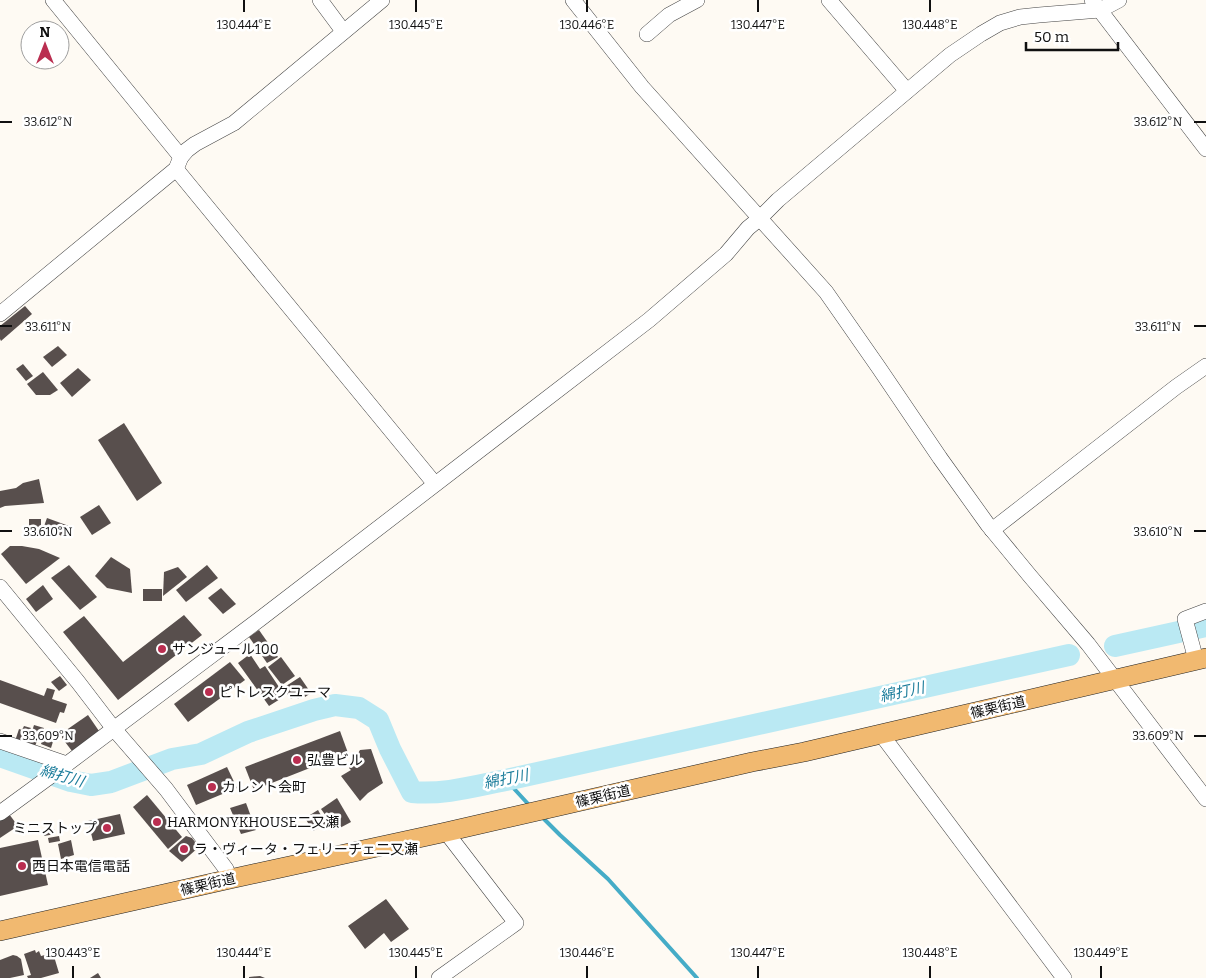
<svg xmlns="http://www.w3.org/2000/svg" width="1206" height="978" font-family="Bitter,'Noto Sans JP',serif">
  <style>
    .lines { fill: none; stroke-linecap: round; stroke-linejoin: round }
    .stream { stroke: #45acc7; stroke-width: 4 }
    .river { stroke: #bae9f3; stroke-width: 22 }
    .building { fill: #584f4d }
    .minor-casing { stroke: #434343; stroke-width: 16 }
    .major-casing { stroke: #212121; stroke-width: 20 }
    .minor { stroke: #fff; stroke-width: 15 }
    .major { stroke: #f1b970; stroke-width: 19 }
    .ticks { fill: none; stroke: #101010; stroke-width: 2 }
    .poi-dot { fill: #ba2e50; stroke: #fff; stroke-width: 2 }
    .labels { text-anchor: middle; stroke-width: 5; stroke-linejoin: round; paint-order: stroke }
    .poi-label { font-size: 14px; fill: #101010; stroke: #fff; text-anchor: start }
    .street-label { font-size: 14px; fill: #101010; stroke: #fff }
    .water-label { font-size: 15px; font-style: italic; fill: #1e7e9c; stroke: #fff }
    .ticks-label { font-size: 12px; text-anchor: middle; fill: #101010; stroke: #fff; stroke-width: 5; stroke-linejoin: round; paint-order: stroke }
  </style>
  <rect width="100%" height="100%" fill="#fefaf3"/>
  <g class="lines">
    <!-- stream -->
    <g class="stream">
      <polyline points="506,780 530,806"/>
      <polyline points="541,816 560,835 608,879 697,978"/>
    </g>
    <!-- river -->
    <g class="river">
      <polyline points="1115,646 1206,626"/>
      <path d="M0,756L71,781L91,785L111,782L172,759L201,754L248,732L314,710L335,705L359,708L378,720L390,749L412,792C444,795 475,786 506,780L1069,655"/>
    </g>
  </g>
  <!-- building -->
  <g class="building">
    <polygon points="25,306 32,314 1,341 0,339 0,326"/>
    <polygon points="58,346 67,355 52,367 43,357"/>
    <polygon points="23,364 33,376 26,381 16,369"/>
    <polygon points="78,368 91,380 72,397 60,383"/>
    <polygon points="43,372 58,390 50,395 36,395 27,384"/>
    <polygon points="124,423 162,483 137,501 98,440"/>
    <polygon points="39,479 44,503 5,506 0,508 0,491 16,488 23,483"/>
    <polygon points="99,505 111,523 92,535 80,517"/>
    <polygon points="47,518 69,526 65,537 43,529"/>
    <rect x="29" y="519" width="12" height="10"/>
    <polygon points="10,546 22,546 39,549 60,558 26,584 1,554"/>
    <polygon points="111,557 130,569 132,593 107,588 95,576"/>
    <polygon points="69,565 97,597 80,610 51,578"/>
    <polygon points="207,565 218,578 186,602 176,590"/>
    <polygon points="178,567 187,577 163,596 164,572"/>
    <polygon points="43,585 53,599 36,612 26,599"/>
    <polygon points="221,588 236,604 223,614 208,598"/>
    <rect x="143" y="589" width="19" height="12"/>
    <polygon points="184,615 202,635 118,700 63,632 84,616 123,662"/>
    <polygon points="259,630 278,657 267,663 249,637"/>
    <polygon points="250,654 260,669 265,666 285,696 269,706 238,663"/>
    <polygon points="281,657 295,676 282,685 268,667"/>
    <polygon points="230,662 245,680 188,722 174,704"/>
    <polygon points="60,676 67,685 59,691 51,682"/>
    <polygon points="300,677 311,693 305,697 304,694 298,699 296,696 291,699 283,688"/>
    <polygon points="0,680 44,696 47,688 55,690 52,699 67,704 64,713 60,712 56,723 0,703"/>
    <polygon points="88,715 99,731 72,751 62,738 62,733"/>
    <polygon points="34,725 44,728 40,739 38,739 35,746 28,744"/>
    <polygon points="24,726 31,728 26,744 15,741 19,729 22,730"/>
    <polygon points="46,729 56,732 51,748 41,744"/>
    <polygon points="340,731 348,753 254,790 245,767"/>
    <polygon points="371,749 383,783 368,793 360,801 341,776 351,770 349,768 360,750"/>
    <polygon points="227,767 237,788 196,805 187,785"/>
    <polygon points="147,795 182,837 168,849 133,807"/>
    <polygon points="337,798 351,822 336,830 321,809"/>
    <polygon points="246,803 256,830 241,834 230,808"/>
    <polygon points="318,810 326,824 313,831 305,818"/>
    <polygon points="9,814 18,826 0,838 0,821"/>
    <polygon points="120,814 125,834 93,841 88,821"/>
    <polygon points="54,829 55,834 44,836 43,831"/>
    <polygon points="59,836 60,841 49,843 48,838"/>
    <polygon points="186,836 192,838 199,847 182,862 169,851"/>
    <polygon points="38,840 48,885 0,896 0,848"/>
    <polygon points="71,840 74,855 61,859 58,844"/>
    <polygon points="386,899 409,929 391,942 384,933 365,949 348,926"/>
    <polygon points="35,950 36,953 39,951 41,956 53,953 59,973 41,978 28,978 27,976 31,975 24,954"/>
    <polygon points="13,955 17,956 21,959 24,975 10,978 0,978 0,960"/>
    <polygon points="98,973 101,978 90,978"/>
    <polygon points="260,976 265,978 249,978 249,977"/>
  </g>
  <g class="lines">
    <defs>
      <g id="minor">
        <polyline points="53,0 181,157"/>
        <polyline points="320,0 343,31"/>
        <polyline points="573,0 642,87 826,292 879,368 940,458 988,525 1030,576 1088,644 1206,799"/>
        <polyline points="829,0 907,91"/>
        <polyline points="1092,0 1206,149"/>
        <polyline points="647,34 669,15 697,0"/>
        <polyline points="176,169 435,484"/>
        <polyline points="0,314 176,169 181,157 187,150 195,144 234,123 382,0"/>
        <polyline points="992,530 1176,387 1206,366"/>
        <polyline points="0,587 78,682 114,729 166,789 226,869 230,879"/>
        <polyline points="1196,660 1185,619 1206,611"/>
        <polyline points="881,734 1064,978"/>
        <polyline points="0,741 67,764"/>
        <polyline points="0,813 67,764 260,619 649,320 726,254 748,228 759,219 778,200 950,55 981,34 1000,23 1020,17 1039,15 1100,10 1119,0"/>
        <polyline points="439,978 516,923 446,832"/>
      </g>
      <polyline id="major" points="0,931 230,879 446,832 752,762 804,752 881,734 1206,658"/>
    </defs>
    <!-- minor casing -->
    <use href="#minor" class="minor-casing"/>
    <!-- major casing -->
    <use href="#major" class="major-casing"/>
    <!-- minor -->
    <use href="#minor" class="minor"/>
    <!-- major -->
    <use href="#major" class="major"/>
  </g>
  <!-- ticks -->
  <path class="ticks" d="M244,0V12M416,0V12M587,0V12M758,0V12M930,0V12M0,122H12M1194,122H1206M0,326H12M1194,326H1206M0,531H12M1194,531H1206M0,736H12M1194,736H1206M73,966V978M244,966V978M416,966V978M587,966V978M758,966V978M930,966V978M1101,966V978"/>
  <!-- markers -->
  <g class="poi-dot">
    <circle cx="162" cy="649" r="5"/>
    <circle cx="209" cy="692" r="5"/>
    <circle cx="297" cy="760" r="5"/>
    <circle cx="212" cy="787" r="5"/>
    <circle cx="157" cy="822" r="5"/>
    <circle cx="107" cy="828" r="5"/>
    <circle cx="184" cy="849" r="5"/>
    <circle cx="22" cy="866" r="5"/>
  </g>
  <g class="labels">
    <!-- poi labels -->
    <g class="poi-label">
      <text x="172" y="654">サンジュール100</text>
      <text x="219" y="697">ピトレスクユーマ</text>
      <text x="307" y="765">弘豊ビル</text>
      <text x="222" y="792">カレント会町</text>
      <text x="167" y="827">HARMONYKHOUSE二又瀬</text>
      <text x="97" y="833" text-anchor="end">ミニストップ</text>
      <text x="194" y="854">ラ・ヴィータ・フェリーチェ二又瀬</text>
      <text x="32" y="871">西日本電信電話</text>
    </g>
    <!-- street labels -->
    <g class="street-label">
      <text transform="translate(998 707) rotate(-13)" y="5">篠栗街道</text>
      <text transform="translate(603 796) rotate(-13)" y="5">篠栗街道</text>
      <text transform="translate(208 884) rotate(-13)" y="5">篠栗街道</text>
    </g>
    <!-- water labels -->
    <g class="water-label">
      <text transform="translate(902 692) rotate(-12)" y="5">綿打川</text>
      <text transform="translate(62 776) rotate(16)" y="5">綿打川</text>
      <text transform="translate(506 779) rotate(-11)" y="5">綿打川</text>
    </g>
  </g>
  <g class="ticks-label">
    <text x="244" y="29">130.444°E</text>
    <text x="416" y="29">130.445°E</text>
    <text x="587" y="29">130.446°E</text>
    <text x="758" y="29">130.447°E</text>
    <text x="930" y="29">130.448°E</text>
    <text x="48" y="126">33.612°N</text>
    <text x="1158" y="126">33.612°N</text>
    <text x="48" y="331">33.611°N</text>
    <text x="1158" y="331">33.611°N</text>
    <text x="48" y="536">33.610°N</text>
    <text x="1158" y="536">33.610°N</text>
    <text x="48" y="740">33.609°N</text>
    <text x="1158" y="740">33.609°N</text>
    <text x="73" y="957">130.443°E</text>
    <text x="244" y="957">130.444°E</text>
    <text x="416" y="957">130.445°E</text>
    <text x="587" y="957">130.446°E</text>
    <text x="758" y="957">130.447°E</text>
    <text x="930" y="957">130.448°E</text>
    <text x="1101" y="957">130.449°E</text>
  </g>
  <!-- north arrow -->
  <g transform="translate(45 45)"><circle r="24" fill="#ffffff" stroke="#9f9f9f"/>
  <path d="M0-4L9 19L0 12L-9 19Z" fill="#ba2e50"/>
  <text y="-8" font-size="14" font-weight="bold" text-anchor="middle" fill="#101010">N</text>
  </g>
  <!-- scale -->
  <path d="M1026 42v8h92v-8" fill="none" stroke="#101010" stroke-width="2.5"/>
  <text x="1034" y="42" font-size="15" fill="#101010" stroke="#ffffff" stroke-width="4" paint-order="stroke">50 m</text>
</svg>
